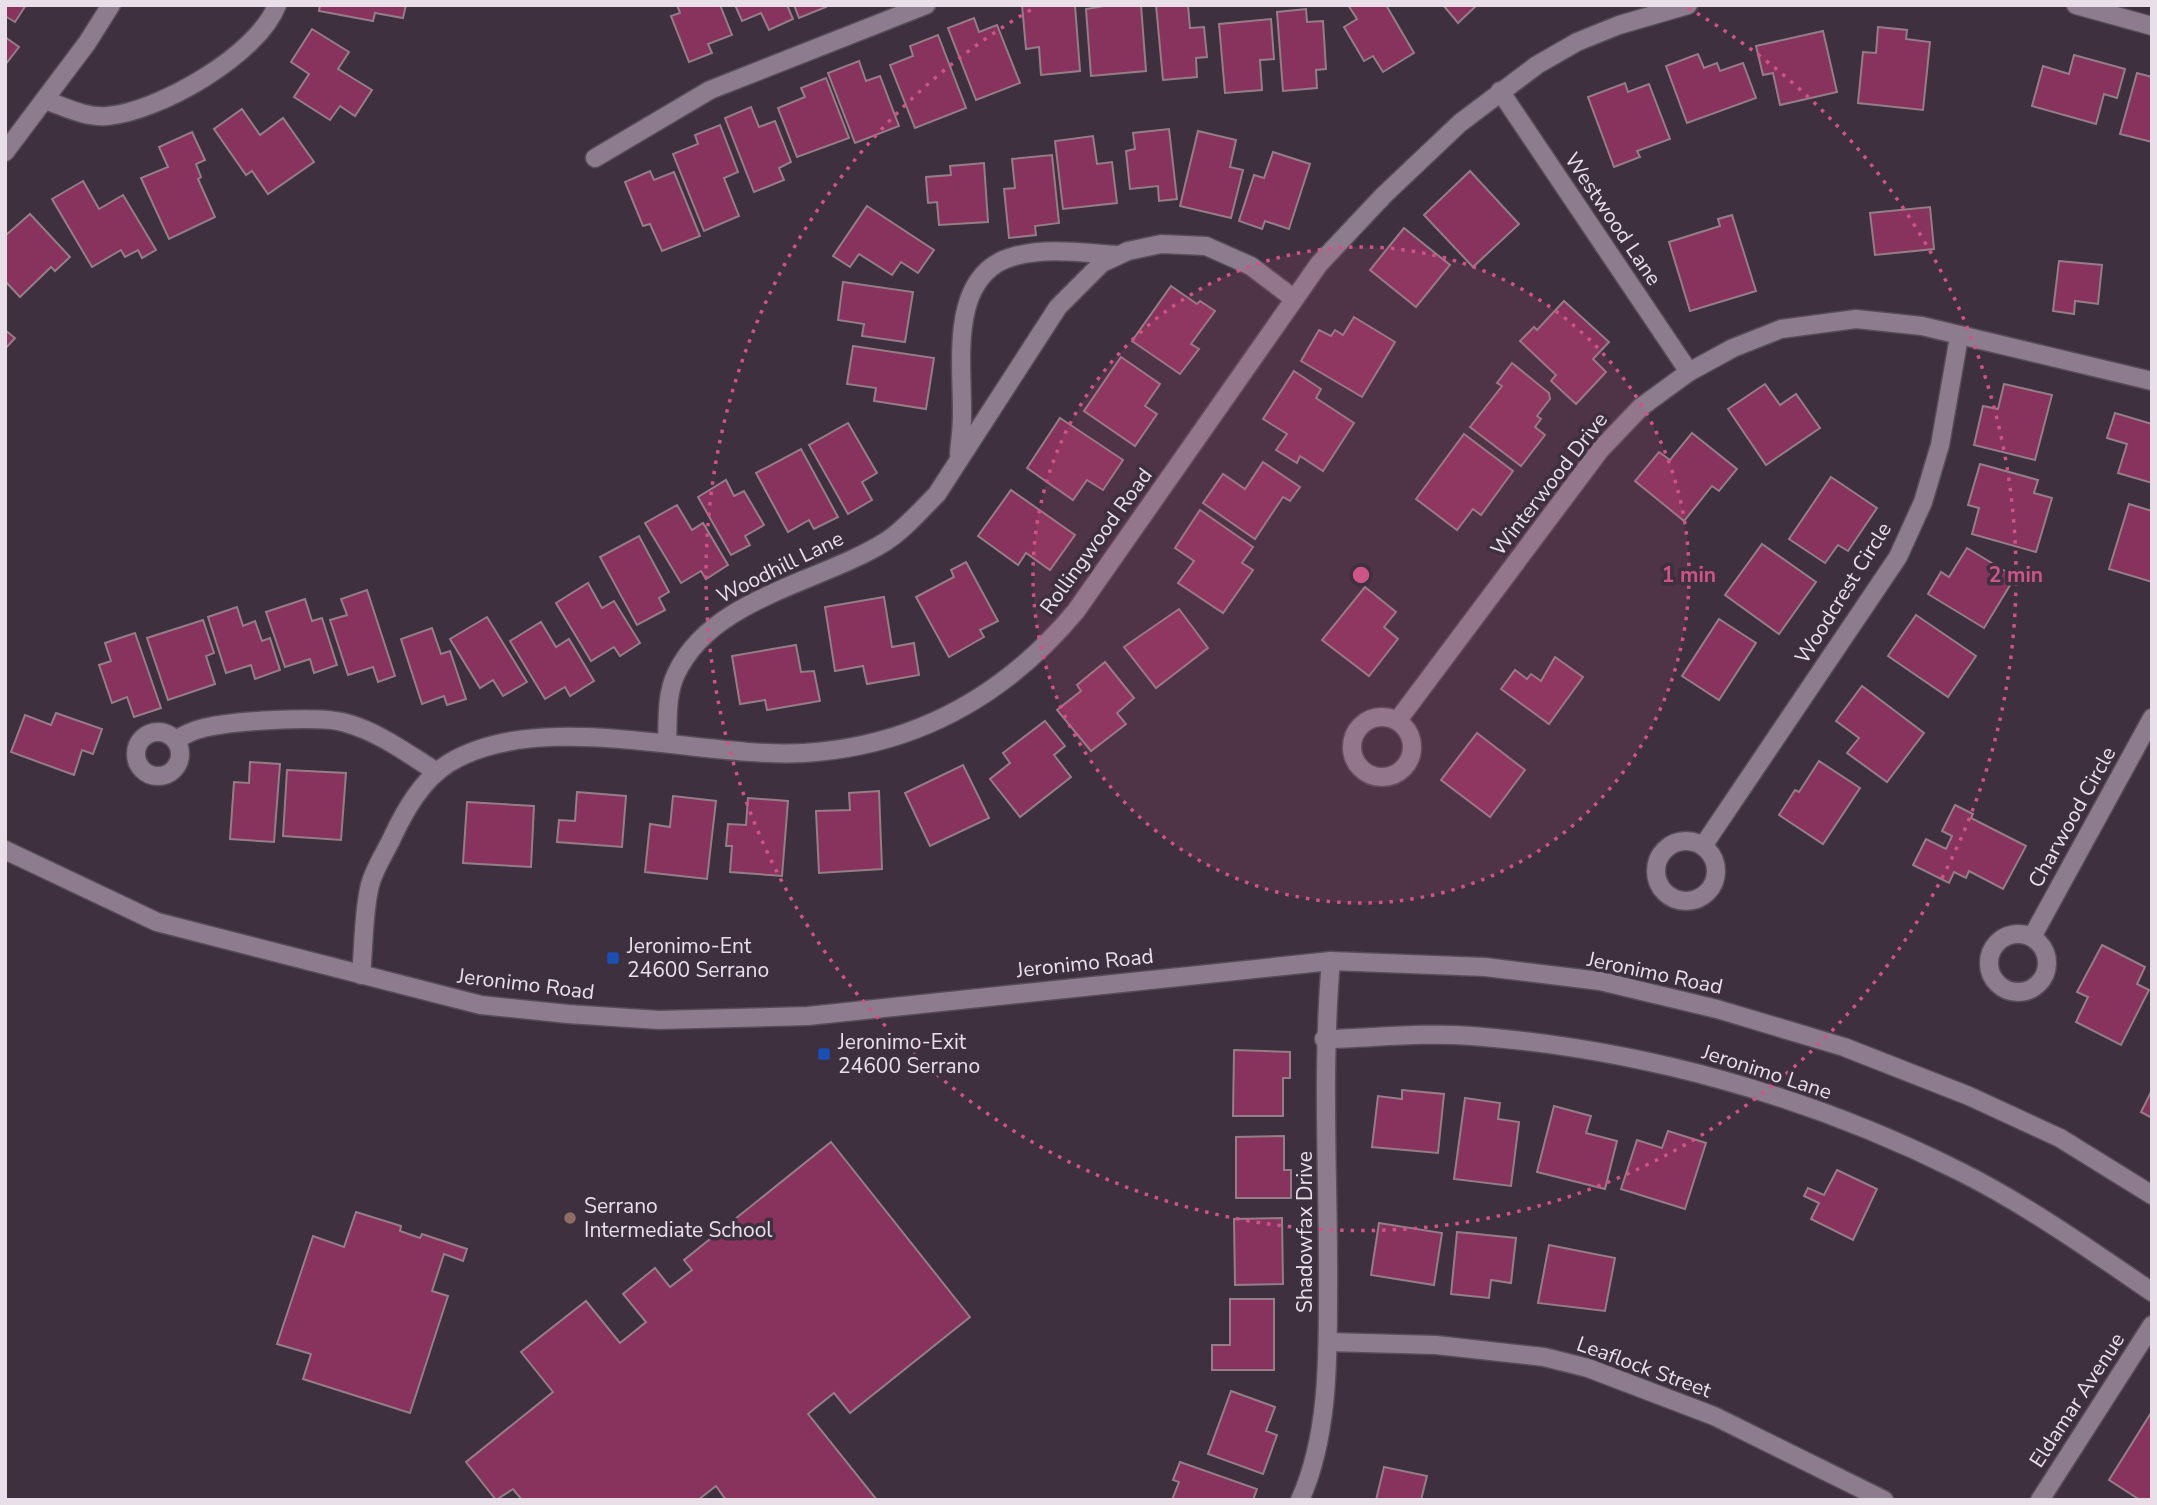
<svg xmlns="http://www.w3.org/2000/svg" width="2157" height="1505" font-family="'Nunito Sans',sans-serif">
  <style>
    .building { fill: #87335d; stroke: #957d87; stroke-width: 2 }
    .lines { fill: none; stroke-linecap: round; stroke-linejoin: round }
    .minor-casing { stroke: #584c59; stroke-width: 21 }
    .secondary-casing { stroke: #584c59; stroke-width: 21 }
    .minor { stroke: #8d7c8e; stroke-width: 18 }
    .secondary { stroke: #8d7c8e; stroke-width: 18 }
    .ring { fill: none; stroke: #ce5486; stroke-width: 3.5; stroke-dasharray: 3.5 7 }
    .transit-dot { fill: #1a4fb4; stroke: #3e303f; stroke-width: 2.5 }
    .education-dot { fill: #8d6e63; stroke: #3e303f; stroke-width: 2.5 }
    .labels { text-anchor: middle; stroke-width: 7; stroke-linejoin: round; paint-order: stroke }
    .street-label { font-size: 21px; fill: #e9dfe9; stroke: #3e303f }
    .poi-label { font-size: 21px; fill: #e9dfe9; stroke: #3e303f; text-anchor: start }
    .centre { fill: #ce5486; stroke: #3e303f; stroke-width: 3.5 }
    .ring-label { font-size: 21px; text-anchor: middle; font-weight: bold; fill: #ce5486; stroke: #3e303f; stroke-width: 7; stroke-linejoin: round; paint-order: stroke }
  </style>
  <rect width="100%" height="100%" fill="#3e303f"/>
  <!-- building -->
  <g class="building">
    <polygon points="5,5 26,5 15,22 5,16"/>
    <polygon points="320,5 406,5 403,18 375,13 373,21 319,11"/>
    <polygon points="677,5 720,5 732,35 708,44 712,53 689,62 671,16 680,13"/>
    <polygon points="735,5 787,5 793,19 769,30 761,13 742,21"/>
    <polygon points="794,5 825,5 826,7 799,18"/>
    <polygon points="1022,5 1075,5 1080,71 1041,75 1039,47 1026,49"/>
    <polygon points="1110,5 1141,5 1146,71 1091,76 1086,9"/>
    <polygon points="1156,5 1188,5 1190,28 1204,27 1207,57 1196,58 1197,77 1163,80"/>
    <polygon points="1348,5 1386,5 1414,53 1383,72 1373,56 1364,61 1344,27 1357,19"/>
    <polygon points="1443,5 1477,5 1458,23"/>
    <polygon points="1306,9 1307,22 1323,21 1326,69 1316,70 1317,88 1283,91 1277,12"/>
    <polygon points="974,18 979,32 997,25 1020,83 976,100 948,28"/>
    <polygon points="1271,19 1274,59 1260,60 1262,90 1225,93 1219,24"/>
    <polygon points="1878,27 1907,30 1906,39 1930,42 1923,110 1858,103 1863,52 1876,53"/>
    <polygon points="312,29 349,52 338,69 372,90 355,116 340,106 330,120 294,97 309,74 291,62"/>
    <polygon points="1823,31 1837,92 1780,105 1773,73 1763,75 1756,46"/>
    <polygon points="938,35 966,108 915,128 890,65 913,56 910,46"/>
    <polygon points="5,37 19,47 5,65"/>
    <polygon points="1698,54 1704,68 1717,63 1720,71 1743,63 1756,98 1687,123 1666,66"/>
    <polygon points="2074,55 2125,69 2117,98 2104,94 2096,124 2032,106 2043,66 2069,74"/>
    <polygon points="859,61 866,81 880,76 899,126 855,143 828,73"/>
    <polygon points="2137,73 2152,77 2152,142 2120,134"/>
    <polygon points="826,78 849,138 797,157 778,108 805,97 801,88"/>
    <polygon points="1625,83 1628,92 1649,84 1670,139 1637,151 1640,157 1614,167 1588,97"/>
    <polygon points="751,107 759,127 775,121 791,162 779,168 784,180 754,192 725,118"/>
    <polygon points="242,109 260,135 283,118 314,162 268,194 252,171 246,175 214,129"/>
    <polygon points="720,125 738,172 724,178 739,216 704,231 673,154 698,144 695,135"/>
    <polygon points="1169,129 1177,199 1159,201 1158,186 1130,189 1126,151 1135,149 1133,133"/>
    <polygon points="1198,131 1236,140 1230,167 1243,170 1231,218 1180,206"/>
    <polygon points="192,132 205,160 196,164 201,177 198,179 215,217 169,239 141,178 168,167 159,147"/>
    <polygon points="1093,136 1097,164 1112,162 1117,203 1063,209 1055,141"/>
    <polygon points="1273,152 1310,164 1289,229 1265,221 1262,229 1239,221 1254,175 1264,178"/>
    <polygon points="1052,155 1059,223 1035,226 1036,235 1009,238 1004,189 1015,188 1012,159"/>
    <polygon points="984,163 988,222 939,225 937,202 928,203 926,177 951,175 950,166"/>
    <polygon points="650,171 654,180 674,172 700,236 662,251 650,224 643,226 625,182"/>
    <polygon points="1470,171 1519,224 1473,267 1424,215"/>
    <polygon points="83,181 99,209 123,195 156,250 142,258 138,250 125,257 121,250 92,267 52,199"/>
    <polygon points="867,206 934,250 918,273 901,262 892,275 859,254 850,267 833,256"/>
    <polygon points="1930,207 1934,249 1875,255 1870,213"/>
    <polygon points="30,214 70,257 55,271 51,267 20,297 5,281 5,236"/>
    <polygon points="1732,215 1756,291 1690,311 1669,242 1720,226 1718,219"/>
    <polygon points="1404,228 1450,265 1416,307 1370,270"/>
    <polygon points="2059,261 2102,265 2098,304 2075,301 2074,314 2053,311"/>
    <polygon points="843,282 913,292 905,342 862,336 864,324 838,320"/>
    <polygon points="1171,286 1197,304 1200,301 1215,311 1191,344 1199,349 1180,374 1132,341"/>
    <polygon points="1564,301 1609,342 1593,359 1606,372 1576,404 1551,381 1556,375 1520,341 1534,327 1537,330"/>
    <polygon points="1354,317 1395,342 1362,397 1301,361 1319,330 1331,336 1335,330 1343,335"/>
    <polygon points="5,330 15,338 5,349"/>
    <polygon points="853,346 934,358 926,409 874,401 876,388 847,384"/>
    <polygon points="1121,357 1160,384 1145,406 1157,414 1135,446 1084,411"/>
    <polygon points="1512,363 1549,393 1550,399 1537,416 1541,419 1535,427 1545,435 1521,466 1470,427 1502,386 1497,383"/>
    <polygon points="1294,371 1321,389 1316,398 1354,423 1323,471 1300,456 1297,463 1276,450 1287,434 1263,419"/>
    <polygon points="1765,384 1780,405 1796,394 1820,428 1766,465 1728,409"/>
    <polygon points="2004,384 2052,395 2035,460 1974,445 1983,406 1998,409"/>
    <polygon points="2115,413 2152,424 2152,483 2118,473 2127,444 2107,438"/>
    <polygon points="1060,418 1123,460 1103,490 1087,480 1073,500 1027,468"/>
    <polygon points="848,423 877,473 862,482 872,500 848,514 809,445"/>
    <polygon points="1692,433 1737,469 1719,491 1712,486 1684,521 1635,481 1659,452 1670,460"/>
    <polygon points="1464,434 1513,471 1481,515 1473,509 1457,530 1416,499"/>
    <polygon points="801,449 838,517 814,529 809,520 788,532 756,473"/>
    <polygon points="1263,462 1300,487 1290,501 1283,497 1255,539 1203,503 1223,474 1245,489"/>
    <polygon points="1980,464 2038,480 2034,493 2052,498 2036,552 1972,534 1979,508 1968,505"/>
    <polygon points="1831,477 1877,508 1848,551 1838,545 1825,563 1789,539"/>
    <polygon points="726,480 734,496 744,491 764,525 745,536 750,545 731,555 698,497"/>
    <polygon points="1011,490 1075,535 1050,570 1026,553 1018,565 978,536"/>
    <polygon points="2129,504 2152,511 2152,582 2109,569"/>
    <polygon points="677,505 692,530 703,523 728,565 706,579 701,571 681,583 645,523"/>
    <polygon points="1200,510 1253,547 1242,563 1253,570 1223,613 1178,583 1194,561 1175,548"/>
    <polygon points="639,536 669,592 659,598 665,610 637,625 600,557"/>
    <polygon points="1762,544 1816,582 1779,634 1725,595"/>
    <polygon points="1967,548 2015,577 1984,628 1928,594 1941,572 1949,577"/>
    <polygon points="966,562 998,621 980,630 984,637 949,657 916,597 954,577 951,570"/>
    <polygon points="588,583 602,608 614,601 640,643 620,656 614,647 591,661 556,603"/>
    <polygon points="1365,587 1396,612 1384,627 1398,639 1369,676 1322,640"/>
    <polygon points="367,590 395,676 378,682 373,667 348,675 330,620 347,615 341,599"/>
    <polygon points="884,597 892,647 914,643 919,675 867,684 863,666 835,671 825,607"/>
    <polygon points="305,599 312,621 322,618 337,665 314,673 310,659 285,667 266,612"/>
    <polygon points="237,607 243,626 255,621 262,641 270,638 280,670 255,679 251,665 226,673 208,617"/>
    <polygon points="1179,609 1208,648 1156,688 1124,647"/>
    <polygon points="1916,615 1976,656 1948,697 1888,656"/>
    <polygon points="487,617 527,682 503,696 493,680 480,688 450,639"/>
    <polygon points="1719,619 1756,643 1719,700 1682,676"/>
    <polygon points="203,620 214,653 206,656 215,684 168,700 147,638"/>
    <polygon points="541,622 556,647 569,639 594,681 570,696 565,687 545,699 510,641"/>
    <polygon points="432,628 441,654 450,651 466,699 447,705 444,696 422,704 401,639"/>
    <polygon points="135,633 161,708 134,717 127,697 112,703 99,665 111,661 105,643"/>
    <polygon points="796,645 801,672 814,671 820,701 767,710 765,700 740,704 732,656"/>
    <polygon points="1555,657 1583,677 1549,724 1501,689 1515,670 1527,679 1531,674 1541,681"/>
    <polygon points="1105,662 1134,698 1117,713 1126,724 1091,751 1057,710 1081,691 1077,685"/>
    <polygon points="1862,686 1924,733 1887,782 1847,753 1859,738 1836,721"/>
    <polygon points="56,713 102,729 93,754 82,750 74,775 11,752 25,715 51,725"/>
    <polygon points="1045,721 1065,746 1054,755 1071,777 1020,817 990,779 1010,763 1003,753"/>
    <polygon points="1477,733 1525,770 1490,817 1441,780"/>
    <polygon points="1819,761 1860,788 1823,844 1779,815 1795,790 1799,792"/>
    <polygon points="250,762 280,764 274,842 230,839 234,782 249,783"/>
    <polygon points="963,765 989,818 930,846 905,793"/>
    <polygon points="287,770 346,773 341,840 283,836"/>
    <polygon points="879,791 882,869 819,873 816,811 850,810 849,793"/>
    <polygon points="577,792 626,796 622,847 557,842 559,820 575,821"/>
    <polygon points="673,796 716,801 707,879 645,872 650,824 670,827"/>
    <polygon points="748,798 788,801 782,876 730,872 732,846 726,846 728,824 746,825"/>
    <polygon points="467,802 534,806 531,867 463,863"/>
    <polygon points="1955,805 1973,814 1971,818 2026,846 2003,889 1969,871 1966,878 1954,872 1949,883 1913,865 1926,839 1946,849 1952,836 1942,831"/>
    <polygon points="2102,945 2145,967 2137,984 2149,990 2121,1045 2076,1022 2088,997 2077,992"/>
    <polygon points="1234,1050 1290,1052 1290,1078 1283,1078 1283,1116 1233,1116"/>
    <polygon points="1402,1090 1444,1094 1438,1153 1372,1147 1378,1096 1402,1099"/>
    <polygon points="2152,1090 2152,1118 2141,1112"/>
    <polygon points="1465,1098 1500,1103 1498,1119 1519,1122 1511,1186 1454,1179"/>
    <polygon points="1554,1106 1591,1116 1586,1133 1617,1141 1605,1189 1537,1172"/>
    <polygon points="1668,1131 1706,1143 1685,1209 1621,1189 1637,1140 1662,1148"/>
    <polygon points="1284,1136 1284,1170 1291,1170 1291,1198 1236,1198 1236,1137"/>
    <polygon points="831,1142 970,1317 850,1413 834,1393 808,1414 877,1500 726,1500 716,1486 698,1500 522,1500 513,1489 496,1500 466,1462 553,1392 521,1352 586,1301 620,1343 646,1322 623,1294 655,1268 670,1287 692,1270 684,1260"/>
    <polygon points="1837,1170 1877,1189 1853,1240 1811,1219 1819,1203 1804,1196 1808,1188 1824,1195"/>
    <polygon points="356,1212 401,1226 400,1231 420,1238 422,1234 467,1249 463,1261 444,1254 432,1291 448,1296 410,1413 303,1379 311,1354 277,1344 313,1236 344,1247"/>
    <polygon points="1282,1218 1283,1284 1235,1285 1234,1219"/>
    <polygon points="1379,1223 1442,1233 1434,1285 1371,1275"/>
    <polygon points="1457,1232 1516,1238 1511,1283 1491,1280 1489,1298 1451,1294"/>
    <polygon points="1549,1245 1615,1258 1605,1311 1538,1303"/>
    <polygon points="1230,1299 1274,1299 1274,1370 1212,1370 1212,1345 1230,1345"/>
    <polygon points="1231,1391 1275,1407 1266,1431 1277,1435 1263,1474 1208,1454"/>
    <polygon points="2151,1413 2152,1500 2140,1500 2109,1480"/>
    <polygon points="1180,1462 1257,1489 1253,1500 1172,1500 1179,1482 1173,1480"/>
    <polygon points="1384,1467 1427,1476 1421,1500 1376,1500"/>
  </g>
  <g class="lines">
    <defs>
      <g id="minor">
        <polyline points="2076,5 2152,26"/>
        <polyline points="1500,91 1689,372"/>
        <path d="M45,100C65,107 86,118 107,116C158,112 258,55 277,5"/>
        <polyline points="5,152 87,43 111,5"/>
        <polyline points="595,158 710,90 926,5"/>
        <path d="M959,454C960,442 962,429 962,416C963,365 947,273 1015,256C1048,247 1084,253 1117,255"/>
        <circle cx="1382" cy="747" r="30"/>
        <polyline points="1398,720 1600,450 1641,407 1689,372 1733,348 1781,329 1856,319 1922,326 2152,381"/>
        <circle cx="158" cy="754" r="22"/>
        <path d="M175,740C183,736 191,731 200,729C228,721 320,715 346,723C379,732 408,754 437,772"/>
        <path d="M667,743C668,720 666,695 676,674C711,598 819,583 885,542C904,530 921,510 937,494L1058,307L1102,263L1128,251L1161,244L1206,246L1251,266L1293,298"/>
        <circle cx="1686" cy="871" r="30"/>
        <polyline points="1703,846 1898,557 1923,502 1940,445 1959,337"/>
        <circle cx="2018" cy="963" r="29"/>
        <polyline points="2032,937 2152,718"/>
        <path d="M361,975C364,946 363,913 370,885C374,869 385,853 392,838C405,810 422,780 449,763C541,707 701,759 804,753C916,746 1005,696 1076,611L1319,264L1384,195L1460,123L1537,65L1577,42L1619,25L1688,5"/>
        <path d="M1324,1039C1373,1038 1424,1032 1472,1036C1641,1049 1807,1095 1959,1171C2027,1205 2089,1249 2152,1292"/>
        <polyline points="1328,1342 1436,1345 1544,1357 1588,1368 1714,1416 1884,1500"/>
        <path d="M1300,1500C1328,1438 1328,1362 1328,1296C1329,1184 1321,1072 1331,961"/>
        <polyline points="2040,1500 2152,1325"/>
      </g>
      <polyline id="secondary" points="5,850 157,922 481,1005 568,1014 659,1020 808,1016 1331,961 1485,967 1600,981 1717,1009 1844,1047 1969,1096 2060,1138 2152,1195"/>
    </defs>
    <!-- minor casing -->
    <use href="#minor" class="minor-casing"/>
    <!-- secondary casing -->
    <use href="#secondary" class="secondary-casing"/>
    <!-- minor -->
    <use href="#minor" class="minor"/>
    <!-- secondary -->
    <use href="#secondary" class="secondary"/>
  </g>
  <!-- distance rings -->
  <circle cx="1361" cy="575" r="328" fill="#ce5486" fill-opacity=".12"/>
  <g class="ring">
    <circle cx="1361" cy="575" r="328"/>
    <path d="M1688 8A655 655 0 1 1 1034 8"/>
  </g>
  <!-- markers -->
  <g class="transit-dot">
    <rect x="606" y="951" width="14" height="14" rx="3.5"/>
    <rect x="817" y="1047" width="14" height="14" rx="3.5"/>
  </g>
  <circle class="education-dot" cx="570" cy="1218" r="7"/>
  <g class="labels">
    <!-- street labels -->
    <g class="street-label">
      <text transform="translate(1613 219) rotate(56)" y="7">Westwood Lane</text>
      <text transform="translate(1549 484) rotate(-52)" y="7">Winterwood Drive</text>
      <text transform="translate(1096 541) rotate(-54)" y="7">Rollingwood Road</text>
      <text transform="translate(780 567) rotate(-26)" y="7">Woodhill Lane</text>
      <text transform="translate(1843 593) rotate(-58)" y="7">Woodcrest Circle</text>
      <text transform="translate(2072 817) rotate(-61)" y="7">Charwood Circle</text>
      <text transform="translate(1085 963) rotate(-6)" y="7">Jeronimo Road</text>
      <text transform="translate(1655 973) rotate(12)" y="7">Jeronimo Road</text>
      <text transform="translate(526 984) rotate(7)" y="7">Jeronimo Road</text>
      <text transform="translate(1767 1072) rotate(18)" y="7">Jeronimo Lane</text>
      <text transform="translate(1305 1232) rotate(-90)" y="7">Shadowfax Drive</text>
      <text transform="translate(1644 1367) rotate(20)" y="7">Leaflock Street</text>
      <text transform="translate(2077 1400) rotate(-57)" y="7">Eldamar Avenue</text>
    </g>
    <!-- poi labels -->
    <g class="poi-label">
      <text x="627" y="953">Jeronimo-Ent<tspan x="627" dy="24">24600 Serrano</tspan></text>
      <text x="838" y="1049">Jeronimo-Exit<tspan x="838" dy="24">24600 Serrano</tspan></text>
      <text x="584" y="1213">Serrano<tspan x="584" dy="24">Intermediate School</tspan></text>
    </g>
  </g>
  <circle cx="1361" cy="575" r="10" class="centre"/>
  <g class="ring-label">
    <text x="1689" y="582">1 min</text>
    <text x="2016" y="582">2 min</text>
  </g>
  <!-- border -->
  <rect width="2157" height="1505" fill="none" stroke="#e9dfe9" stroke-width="14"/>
</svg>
